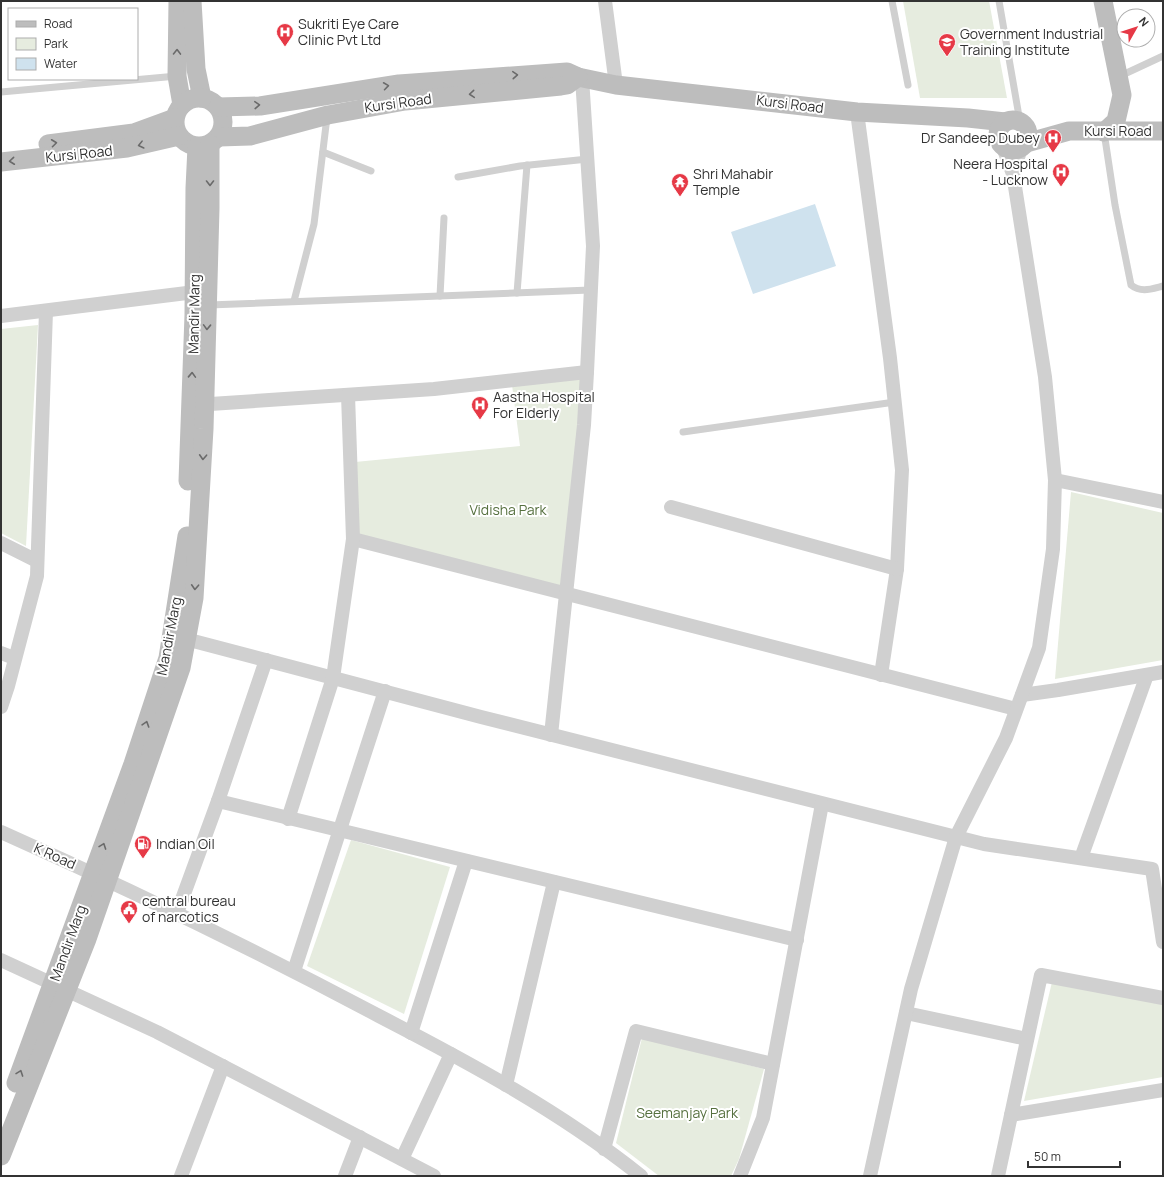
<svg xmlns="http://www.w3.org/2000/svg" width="1164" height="1177" font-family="Manrope,sans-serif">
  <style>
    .green { fill: #e6ecdf }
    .water { fill: #cfe2ee }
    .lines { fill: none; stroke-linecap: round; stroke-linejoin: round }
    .lane { stroke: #d0d0d0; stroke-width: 7 }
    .street { stroke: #d0d0d0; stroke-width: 14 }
    .secondary { stroke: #bdbdbd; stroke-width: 19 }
    .oneway { stroke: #6a6a6a }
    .labels { text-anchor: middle; stroke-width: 4; stroke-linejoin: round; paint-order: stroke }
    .poi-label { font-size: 14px; fill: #333; stroke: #fff; text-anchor: start }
    .street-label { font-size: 14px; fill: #333; stroke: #fff }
    .park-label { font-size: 14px; fill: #56703f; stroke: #fff }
  </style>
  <rect width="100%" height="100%" fill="#fff"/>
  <!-- green -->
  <g class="green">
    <polygon points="903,1 989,1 1007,98 920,98"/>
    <polygon points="38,325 26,546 1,533 1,329"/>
    <polygon points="582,377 564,590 356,536 355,462 520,446 512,385"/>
    <polygon points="1071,492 1163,513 1163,660 1055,679"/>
    <polygon points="351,840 450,867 404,1014 307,966"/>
    <polygon points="1052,982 1163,1004 1163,1077 1024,1101"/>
    <polygon points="642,1038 764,1069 739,1159 731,1176 659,1176 616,1143"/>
  </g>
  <!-- water -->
  <polygon class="water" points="815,204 836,266 753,294 731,232"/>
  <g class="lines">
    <!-- lane -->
    <g class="lane">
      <polyline points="892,1 908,85"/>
      <polyline points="999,1 1020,122"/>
      <polyline points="1118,77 1163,56"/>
      <polyline points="1,92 177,76"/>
      <path d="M1104,132L1115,205L1131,285C1141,293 1151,289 1163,286"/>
      <polyline points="323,152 371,171"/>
      <polyline points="458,177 520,166 588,159"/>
      <polyline points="517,293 527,165"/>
      <polyline points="440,296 444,218"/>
      <polyline points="294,301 314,224 327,117"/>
      <polyline points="209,305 590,290"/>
      <polyline points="683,432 895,402"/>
    </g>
    <!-- street -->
    <g class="street">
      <polyline points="605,1 616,85"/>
      <polyline points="857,112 890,358 902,470 897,569 881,675"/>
      <polyline points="1013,174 1021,148"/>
      <polyline points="1,316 203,291"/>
      <polyline points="195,405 434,389 587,372"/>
      <polyline points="1055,480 1163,502"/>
      <polyline points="671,507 897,569"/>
      <polyline points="353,539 1016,709"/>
      <polyline points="1,543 37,561"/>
      <polyline points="178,637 481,717 984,844 1152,869 1163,942"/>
      <polyline points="1,653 14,658"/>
      <polyline points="1022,695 1058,690 1163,672"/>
      <polyline points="1,707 8,686 37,576 46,311"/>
      <polyline points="551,735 584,425 587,372 593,246 582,78"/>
      <polyline points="218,801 797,940"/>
      <polyline points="288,819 333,678 353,539 348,395"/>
      <path d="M1,832C129,889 255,950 379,1016C470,1063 561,1112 641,1176"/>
      <polyline points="1081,858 1147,675"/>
      <polyline points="177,913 218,801 266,660"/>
      <polyline points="1,960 157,1032 434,1176"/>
      <polyline points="294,971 385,691"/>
      <polyline points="906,1013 1027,1039"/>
      <polyline points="411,1033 466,861"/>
      <polyline points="506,1085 554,882"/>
      <polyline points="1011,1115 1163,1090"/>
      <polyline points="604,1149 636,1031 773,1064"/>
      <polyline points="402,1159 451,1054"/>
      <polyline points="181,1176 223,1066"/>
      <polyline points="345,1176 360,1137"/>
      <polyline points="740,1176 763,1118 822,804"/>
      <polyline points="870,1176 911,989 956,837 1006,738 1039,648 1053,549 1055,480 1045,377 1013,174 1003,147"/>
      <polyline points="998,1176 1041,975 1163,998"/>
    </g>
    <!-- secondary -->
    <g class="secondary">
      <polyline points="178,1 177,76 182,105"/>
      <polyline points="192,1 196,69 202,98"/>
      <polyline points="1103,1 1122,95 1116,121 1104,132"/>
      <circle cx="199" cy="122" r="24"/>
      <polyline points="218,107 260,106 399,84 567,72 578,77 616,85 857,112 968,118 1005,122"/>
      <circle cx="1013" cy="135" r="15"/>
      <polyline points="219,137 250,136 328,115 405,101 561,86 567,85 578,77"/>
      <polyline points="1026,143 1069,131 1163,131"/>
      <polyline points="48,144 134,133 175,118"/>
      <polyline points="1,162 127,148 179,136"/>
      <polyline points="188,481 194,315 195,188 197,147"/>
      <polyline points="16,1083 133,764 168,658 187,536"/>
      <polyline points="1,1156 87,939 181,668 194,598 204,429 210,208 210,144"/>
    </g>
  </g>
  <!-- one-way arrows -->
  <defs><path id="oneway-chevron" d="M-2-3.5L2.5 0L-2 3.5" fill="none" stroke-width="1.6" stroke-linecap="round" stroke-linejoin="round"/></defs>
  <g class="oneway">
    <use href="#oneway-chevron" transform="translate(177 52) rotate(-89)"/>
    <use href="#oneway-chevron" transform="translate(515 75) rotate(-4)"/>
    <use href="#oneway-chevron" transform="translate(386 86) rotate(-8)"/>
    <use href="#oneway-chevron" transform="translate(472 94) rotate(175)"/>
    <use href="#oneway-chevron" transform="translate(257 105) rotate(-3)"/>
    <use href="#oneway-chevron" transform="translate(54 143) rotate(-7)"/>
    <use href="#oneway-chevron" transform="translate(141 145) rotate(166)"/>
    <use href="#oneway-chevron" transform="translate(12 161) rotate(174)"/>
    <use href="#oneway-chevron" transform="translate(210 183) rotate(90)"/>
    <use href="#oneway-chevron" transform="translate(207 327) rotate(92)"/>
    <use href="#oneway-chevron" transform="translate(192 375) rotate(-88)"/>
    <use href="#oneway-chevron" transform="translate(203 457) rotate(93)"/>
    <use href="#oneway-chevron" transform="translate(195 587) rotate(93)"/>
    <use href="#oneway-chevron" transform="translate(146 724) rotate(-72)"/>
    <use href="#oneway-chevron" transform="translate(103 846) rotate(-70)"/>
    <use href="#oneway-chevron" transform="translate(20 1073) rotate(-70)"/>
  </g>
  <!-- icons -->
  <defs>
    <symbol id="hospital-pin" viewBox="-11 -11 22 30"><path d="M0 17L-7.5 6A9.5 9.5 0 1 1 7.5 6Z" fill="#e63946" stroke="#fff"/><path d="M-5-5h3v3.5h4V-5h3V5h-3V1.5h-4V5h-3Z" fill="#fff"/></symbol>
    <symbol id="university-pin" viewBox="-11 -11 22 30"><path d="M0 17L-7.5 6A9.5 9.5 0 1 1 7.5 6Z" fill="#e63946" stroke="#fff"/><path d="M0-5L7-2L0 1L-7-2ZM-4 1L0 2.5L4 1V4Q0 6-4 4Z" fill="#fff"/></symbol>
    <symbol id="temple-pin" viewBox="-11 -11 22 30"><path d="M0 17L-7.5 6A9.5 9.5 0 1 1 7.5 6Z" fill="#e63946" stroke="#fff"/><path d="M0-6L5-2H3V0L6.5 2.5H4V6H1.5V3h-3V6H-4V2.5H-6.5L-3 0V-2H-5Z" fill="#fff"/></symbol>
    <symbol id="fuel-pin" viewBox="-11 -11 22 30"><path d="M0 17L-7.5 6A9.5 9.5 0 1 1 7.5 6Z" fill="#e63946" stroke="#fff"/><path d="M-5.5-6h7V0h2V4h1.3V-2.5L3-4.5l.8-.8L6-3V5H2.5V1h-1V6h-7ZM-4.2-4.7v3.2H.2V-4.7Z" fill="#fff"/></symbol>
    <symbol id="civic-pin" viewBox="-11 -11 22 30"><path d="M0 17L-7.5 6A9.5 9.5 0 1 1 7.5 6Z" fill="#e63946" stroke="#fff"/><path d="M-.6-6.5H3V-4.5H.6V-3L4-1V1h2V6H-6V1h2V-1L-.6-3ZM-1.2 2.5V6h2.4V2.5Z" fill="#fff"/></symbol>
  </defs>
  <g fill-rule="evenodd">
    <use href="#hospital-pin" x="275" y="22" width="20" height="27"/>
    <use href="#university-pin" x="937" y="32" width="20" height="27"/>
    <use href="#hospital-pin" x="1043" y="128" width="20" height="27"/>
    <use href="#hospital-pin" x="1051" y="162" width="20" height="27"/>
    <use href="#temple-pin" x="670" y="172" width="20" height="27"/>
    <use href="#hospital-pin" x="470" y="395" width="20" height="27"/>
    <use href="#fuel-pin" x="133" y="834" width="20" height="27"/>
    <use href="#civic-pin" x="119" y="899" width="20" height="27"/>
  </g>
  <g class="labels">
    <!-- poi labels -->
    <g class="poi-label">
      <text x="298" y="29">Sukriti Eye Care<tspan x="298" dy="16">Clinic Pvt Ltd</tspan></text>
      <text x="960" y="39">Government Industrial<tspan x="960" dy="16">Training Institute</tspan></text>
      <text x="1040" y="143" text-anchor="end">Dr Sandeep Dubey</text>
      <text x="1048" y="169" text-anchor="end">Neera Hospital<tspan x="1048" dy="16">- Lucknow</tspan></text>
      <text x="693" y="179">Shri Mahabir<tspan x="693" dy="16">Temple</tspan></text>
      <text x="493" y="402">Aastha Hospital<tspan x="493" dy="16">For Elderly</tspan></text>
      <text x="156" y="849">Indian Oil</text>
      <text x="142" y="906">central bureau<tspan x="142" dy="16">of narcotics</tspan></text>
    </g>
    <!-- street labels -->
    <g class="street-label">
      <text transform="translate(398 103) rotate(-8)" y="5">Kursi Road</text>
      <text transform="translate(790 104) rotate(7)" y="5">Kursi Road</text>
      <text x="1118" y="136">Kursi Road</text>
      <text transform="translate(79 154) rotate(-6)" y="5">Kursi Road</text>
      <text transform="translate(194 314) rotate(-89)" y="5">Mandir Marg</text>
      <text transform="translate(169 636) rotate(-79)" y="5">Mandir Marg</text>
      <text transform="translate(55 856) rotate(24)" y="5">K Road</text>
      <text transform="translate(68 943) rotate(-70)" y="5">Mandir Marg</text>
    </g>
    <!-- park labels -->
    <g class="park-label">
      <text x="508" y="515">Vidisha Park</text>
      <text x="687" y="1118">Seemanjay Park</text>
    </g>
  </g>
  <!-- border -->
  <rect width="1164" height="1177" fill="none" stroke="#333333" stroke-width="4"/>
  <!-- legend -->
  <rect x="8" y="8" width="130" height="72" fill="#ffffff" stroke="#adadad"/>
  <rect x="16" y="21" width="20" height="6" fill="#bdbdbd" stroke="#adadad"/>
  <text x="44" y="28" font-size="12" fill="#333333">Road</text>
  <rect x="16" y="38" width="20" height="12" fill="#e6ecdf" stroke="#adadad"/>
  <text x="44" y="48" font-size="12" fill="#333333">Park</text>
  <rect x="16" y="58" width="20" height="12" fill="#cfe2ee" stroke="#adadad"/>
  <text x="44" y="68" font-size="12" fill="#333333">Water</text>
  <!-- north arrow -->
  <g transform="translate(1136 28) rotate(51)"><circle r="19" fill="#ffffff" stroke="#adadad"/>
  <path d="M0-3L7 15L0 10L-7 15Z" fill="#e63946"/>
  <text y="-6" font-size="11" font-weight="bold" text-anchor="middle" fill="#333333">N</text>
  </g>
  <!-- scale -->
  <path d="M1028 1161v6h92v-6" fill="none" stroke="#333333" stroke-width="2"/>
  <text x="1034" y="1161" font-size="12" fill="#333333" stroke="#ffffff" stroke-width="3" paint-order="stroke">50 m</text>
</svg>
